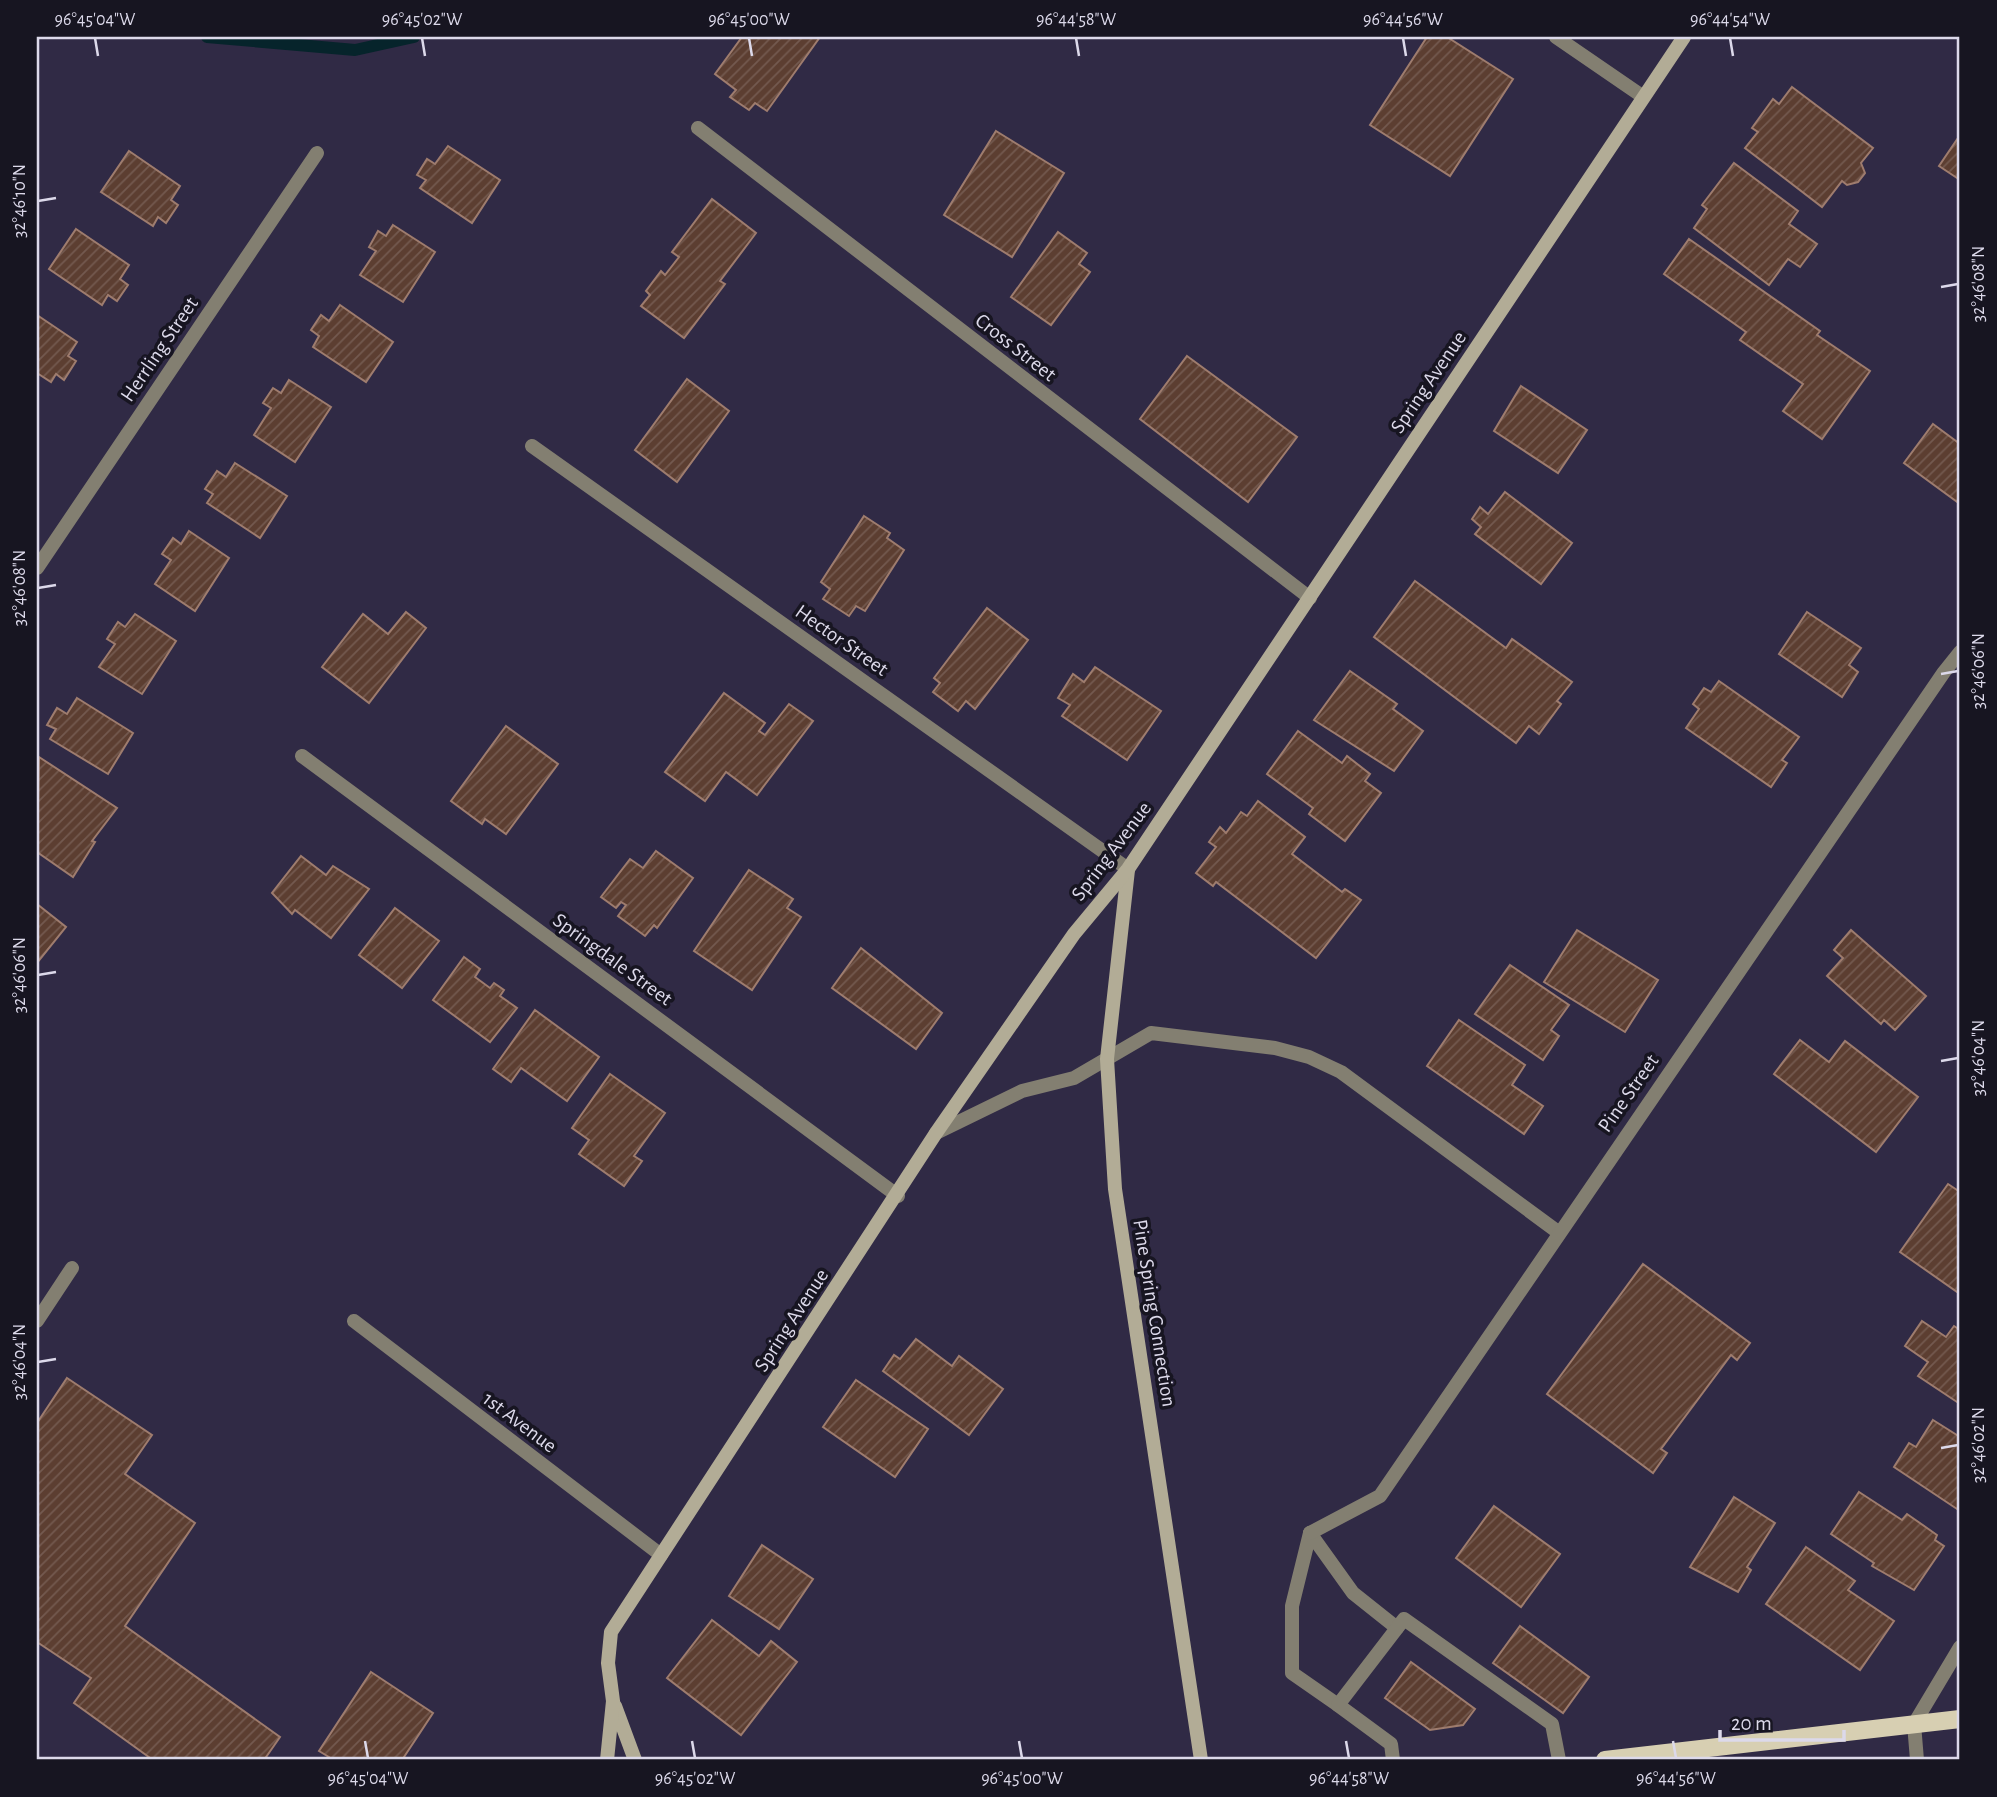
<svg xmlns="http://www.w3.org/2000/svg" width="1997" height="1797" font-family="'Alegreya Sans',sans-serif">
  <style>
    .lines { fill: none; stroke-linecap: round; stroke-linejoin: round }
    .stream { stroke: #06242b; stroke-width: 12 }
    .building { fill: url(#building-hatch); stroke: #9e7c6e; stroke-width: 2 }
    .lane { stroke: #837f71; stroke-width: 14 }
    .street { stroke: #837f71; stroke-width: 14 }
    .secondary { stroke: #b2ac96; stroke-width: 14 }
    .primary { stroke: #d7cfb2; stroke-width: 18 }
    .ticks { fill: none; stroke: #dcd9ea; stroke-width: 2.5 }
    .labels { text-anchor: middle; stroke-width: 7; stroke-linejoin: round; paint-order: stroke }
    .street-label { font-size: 21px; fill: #dcd9ea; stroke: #171521 }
    .neatline { fill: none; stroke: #dcd9ea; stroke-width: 2.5 }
    .ticks-label { font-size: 18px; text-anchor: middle; fill: #dcd9ea }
  </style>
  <defs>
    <pattern id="building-hatch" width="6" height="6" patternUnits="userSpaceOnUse" patternTransform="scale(1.75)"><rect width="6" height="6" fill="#5c3e31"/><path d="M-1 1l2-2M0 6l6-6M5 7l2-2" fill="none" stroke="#73594f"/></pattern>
  </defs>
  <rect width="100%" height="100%" fill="#302a45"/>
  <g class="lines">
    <!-- stream -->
    <polyline class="stream" points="207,37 355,50 414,37"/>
  </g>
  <!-- building -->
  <g class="building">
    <polygon points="742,37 820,37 767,111 755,103 749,110 730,97 736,90 715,74"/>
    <polygon points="1427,37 1447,37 1513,79 1450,176 1370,125"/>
    <polygon points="1792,87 1873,148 1861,163 1865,173 1858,182 1847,185 1842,181 1822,207 1745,148 1758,132 1752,128 1773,99 1779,104"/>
    <polygon points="996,131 1064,173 1012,257 944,215"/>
    <polygon points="1960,135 1960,180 1939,166"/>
    <polygon points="448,146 500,180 472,223 420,188 426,180 417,175 427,159 435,164"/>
    <polygon points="129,151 180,186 171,200 178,205 166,223 158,217 153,226 101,192"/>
    <polygon points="1734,163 1798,211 1789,224 1817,244 1800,267 1788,259 1769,285 1694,228 1707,209 1702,205"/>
    <polygon points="712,199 756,233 720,281 725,284 684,338 641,306 650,295 646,291 661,271 665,275 679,257 672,252"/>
    <polygon points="393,225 435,252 403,302 360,275 376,251 369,247 378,231 386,236"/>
    <polygon points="76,229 129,265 120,279 128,285 117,301 108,295 102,305 49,269"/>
    <polygon points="1058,232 1087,253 1079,264 1090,272 1051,325 1011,297"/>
    <polygon points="1689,239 1820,331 1817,335 1870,371 1822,439 1783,411 1803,384 1740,340 1746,332 1664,274"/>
    <polygon points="340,305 393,342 366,382 313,347 319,336 311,330 321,315 329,321"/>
    <polygon points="37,315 77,342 68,356 76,361 64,380 56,374 51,382 37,373"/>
    <polygon points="1187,356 1297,437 1248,502 1140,419"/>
    <polygon points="687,379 729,411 677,482 635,450"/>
    <polygon points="289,380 331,407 295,462 254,435 271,408 263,403 273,388 281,393"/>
    <polygon points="1521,386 1587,430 1558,473 1494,431"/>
    <polygon points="1933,424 1960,444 1960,504 1904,463"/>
    <polygon points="235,463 287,496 260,538 207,503 213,494 205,489 217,471 226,477"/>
    <polygon points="1505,492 1572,543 1541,584 1475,534 1481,527 1472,519 1480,507 1488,514"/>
    <polygon points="864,516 890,533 887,538 904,550 865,611 856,606 849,616 823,599 830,589 821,582"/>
    <polygon points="189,531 229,558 195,611 155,584 171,560 162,554 173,538 181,544"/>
    <polygon points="1415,581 1506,648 1512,639 1572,682 1557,701 1561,704 1539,734 1529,726 1516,743 1374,637"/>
    <polygon points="987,608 1028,640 975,709 966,701 958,711 933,692 940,683 934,678"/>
    <polygon points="406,612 426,628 369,703 322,667 363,614 388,634"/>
    <polygon points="1807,612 1861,648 1849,665 1858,672 1842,697 1779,654"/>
    <polygon points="135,614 176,641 142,694 99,667 115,644 107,639 118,622 125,627"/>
    <polygon points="1095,667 1161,711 1127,760 1062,716 1070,705 1058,698 1073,674 1084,682"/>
    <polygon points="1350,671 1397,704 1393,709 1423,731 1394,771 1314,720"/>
    <polygon points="1719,681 1799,737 1782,760 1787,763 1771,787 1686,728 1699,709 1693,704 1704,688 1711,692"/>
    <polygon points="724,693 765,723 759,731 765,735 789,704 813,721 757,795 726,772 705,801 665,772"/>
    <polygon points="77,698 133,733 108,774 50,739 56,729 47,725 57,708 67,714"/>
    <polygon points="506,726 558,764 506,834 485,819 482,824 451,801"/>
    <polygon points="1298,731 1342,763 1347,756 1370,774 1365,781 1381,793 1345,841 1309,814 1313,808 1267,774"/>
    <polygon points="39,757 117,808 92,841 95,842 73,877 37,852"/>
    <polygon points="1258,801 1305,837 1292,854 1342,892 1345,889 1361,900 1316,958 1216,882 1213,886 1196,873 1216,847 1209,842 1220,827 1226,833 1241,812 1247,816"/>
    <polygon points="656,851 693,878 657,928 654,925 645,936 618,916 626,905 621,902 616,908 601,897 630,859 643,868"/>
    <polygon points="301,856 326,875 333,866 369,889 331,938 295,910 292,914 272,893"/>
    <polygon points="749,870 793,899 787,908 801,917 752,990 694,951"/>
    <polygon points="37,904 66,927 37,963"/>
    <polygon points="395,908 439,941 402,988 359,955"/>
    <polygon points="1577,930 1658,980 1625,1032 1544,982"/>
    <polygon points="1851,930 1926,996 1895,1030 1884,1020 1881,1024 1827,976 1843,958 1834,950"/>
    <polygon points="861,948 942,1013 916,1049 832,988"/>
    <polygon points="464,957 480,969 475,977 490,988 494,983 504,990 500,996 517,1008 490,1042 433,1000"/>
    <polygon points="1510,965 1569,1005 1551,1030 1559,1036 1543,1060 1475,1014"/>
    <polygon points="535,1010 599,1057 567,1101 521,1068 511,1082 493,1069"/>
    <polygon points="1459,1020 1525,1065 1512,1085 1543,1106 1524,1134 1427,1066"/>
    <polygon points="1800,1040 1829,1062 1845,1041 1918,1097 1876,1152 1774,1074"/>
    <polygon points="610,1074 665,1113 634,1156 642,1161 624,1186 579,1154 589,1140 572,1128"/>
    <polygon points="1948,1184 1960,1192 1960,1294 1900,1252"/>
    <polygon points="1643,1264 1750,1343 1737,1360 1731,1355 1661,1449 1667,1453 1653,1473 1547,1394"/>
    <polygon points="1922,1321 1946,1337 1954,1326 1960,1330 1960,1404 1918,1376 1928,1362 1905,1346"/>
    <polygon points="916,1339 952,1366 959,1356 1003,1389 969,1435 883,1371 894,1355 900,1359"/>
    <polygon points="67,1378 152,1435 125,1474 195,1523 125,1626 280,1737 264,1760 153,1760 74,1703 91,1678 37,1642 37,1423"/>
    <polygon points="856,1380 928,1429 895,1477 823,1427"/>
    <polygon points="1933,1420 1960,1437 1960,1511 1894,1467 1909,1443 1916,1447"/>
    <polygon points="1859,1492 1902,1520 1907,1514 1937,1535 1935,1540 1944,1546 1914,1590 1872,1566 1874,1563 1831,1534"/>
    <polygon points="1734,1497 1775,1523 1747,1567 1751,1570 1738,1592 1690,1567"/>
    <polygon points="1494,1506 1560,1554 1521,1607 1456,1558"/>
    <polygon points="762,1545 813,1579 779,1629 729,1596"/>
    <polygon points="1806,1547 1855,1581 1848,1590 1894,1621 1860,1670 1766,1604"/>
    <polygon points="712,1620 759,1656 771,1641 797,1662 741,1735 667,1678"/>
    <polygon points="1520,1626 1589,1677 1563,1713 1493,1663"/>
    <polygon points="1411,1662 1475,1709 1463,1725 1430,1730 1385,1698"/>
    <polygon points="371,1672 433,1713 402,1760 334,1760 319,1751"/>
  </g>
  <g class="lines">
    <!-- lane -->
    <g class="lane">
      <polyline points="37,1321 72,1268"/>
      <polyline points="1310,1533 1292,1606 1292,1673 1338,1705"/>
      <polyline points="1310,1533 1353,1593 1397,1628"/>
      <polyline points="1393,1760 1391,1744 1338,1705 1404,1619 1552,1724 1559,1760"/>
    </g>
    <!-- street -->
    <g class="street">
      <polyline points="1556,37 1642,96"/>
      <polyline points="698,128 1310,598"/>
      <polyline points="532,446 1128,869"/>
      <polyline points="37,568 317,153"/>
      <polyline points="302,756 898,1196"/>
      <polyline points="936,1133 1022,1091 1074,1078 1151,1033 1275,1048 1309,1057 1341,1072 1558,1232"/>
      <polyline points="354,1321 661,1555"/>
      <polyline points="1310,1533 1380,1496 1944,672 1960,652"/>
      <polyline points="1917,1760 1914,1724 1960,1647"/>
    </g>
    <!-- secondary -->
    <g class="secondary">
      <polyline points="1128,870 1107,1059 1115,1189 1201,1760"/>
      <polyline points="615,1706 635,1760"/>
      <polyline points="607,1760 613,1701 608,1663 611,1632 936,1133 1074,934 1128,869 1684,37"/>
    </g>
    <!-- primary -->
    <polyline class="primary" points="1605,1760 1960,1719"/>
  </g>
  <!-- ticks -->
  <path class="ticks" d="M95,38L98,56M422,38L425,56M749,38L752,56M1076,38L1079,56M1403,38L1406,56M1730,38L1733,56M38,201L56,198M1941,287L1958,284M38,588L56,585M1941,674L1958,671M38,975L56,972M1941,1061L1958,1058M38,1362L56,1359M1941,1448L1958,1445M365,1741L368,1758M692,1741L695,1758M1019,1741L1022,1758M1346,1741L1349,1758M1673,1741L1676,1758"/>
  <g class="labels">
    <!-- street labels -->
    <g class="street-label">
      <text transform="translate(1016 347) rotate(38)" y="7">Cross Street</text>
      <text transform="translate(159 349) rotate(-56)" y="7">Herrling Street</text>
      <text transform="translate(1428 382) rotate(-56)" y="7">Spring Avenue</text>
      <text transform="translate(842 640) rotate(35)" y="7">Hector Street</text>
      <text transform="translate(1111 851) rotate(-53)" y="7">Spring Avenue</text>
      <text transform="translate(613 959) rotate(36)" y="7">Springdale Street</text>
      <text transform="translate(1628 1093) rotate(-55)" y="7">Pine Street</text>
      <text transform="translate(1155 1313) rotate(81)" y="7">Pine Spring Connection</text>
      <text transform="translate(791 1320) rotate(-57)" y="7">Spring Avenue</text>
      <text transform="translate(520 1422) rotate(37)" y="7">1st Avenue</text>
    </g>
  </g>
  <!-- border -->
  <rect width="1997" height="1797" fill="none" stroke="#171521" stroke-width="77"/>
  <!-- scale -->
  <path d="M1720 1730v10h124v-10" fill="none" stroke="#dcd9ea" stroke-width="3.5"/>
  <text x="1731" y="1730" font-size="21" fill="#dcd9ea" stroke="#171521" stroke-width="5" paint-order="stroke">20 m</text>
  <rect x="38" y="38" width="1920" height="1720" class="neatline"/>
  <g class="ticks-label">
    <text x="95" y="25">96°45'04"W</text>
    <text x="422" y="25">96°45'02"W</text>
    <text x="749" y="25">96°45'00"W</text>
    <text x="1076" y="25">96°44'58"W</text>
    <text x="1403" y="25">96°44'56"W</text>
    <text x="1730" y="25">96°44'54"W</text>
    <text transform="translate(19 201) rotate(-90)" y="6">32°46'10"N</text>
    <text transform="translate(1978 284) rotate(-90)" y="6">32°46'08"N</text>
    <text transform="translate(19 588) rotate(-90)" y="6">32°46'08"N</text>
    <text transform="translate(1978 671) rotate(-90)" y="6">32°46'06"N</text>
    <text transform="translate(19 975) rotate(-90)" y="6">32°46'06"N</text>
    <text transform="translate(1978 1058) rotate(-90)" y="6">32°46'04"N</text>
    <text transform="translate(19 1362) rotate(-90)" y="6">32°46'04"N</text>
    <text transform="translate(1978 1445) rotate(-90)" y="6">32°46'02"N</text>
    <text x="368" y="1784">96°45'04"W</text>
    <text x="695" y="1784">96°45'02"W</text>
    <text x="1022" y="1784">96°45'00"W</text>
    <text x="1349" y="1784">96°44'58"W</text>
    <text x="1676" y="1784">96°44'56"W</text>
  </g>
</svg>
